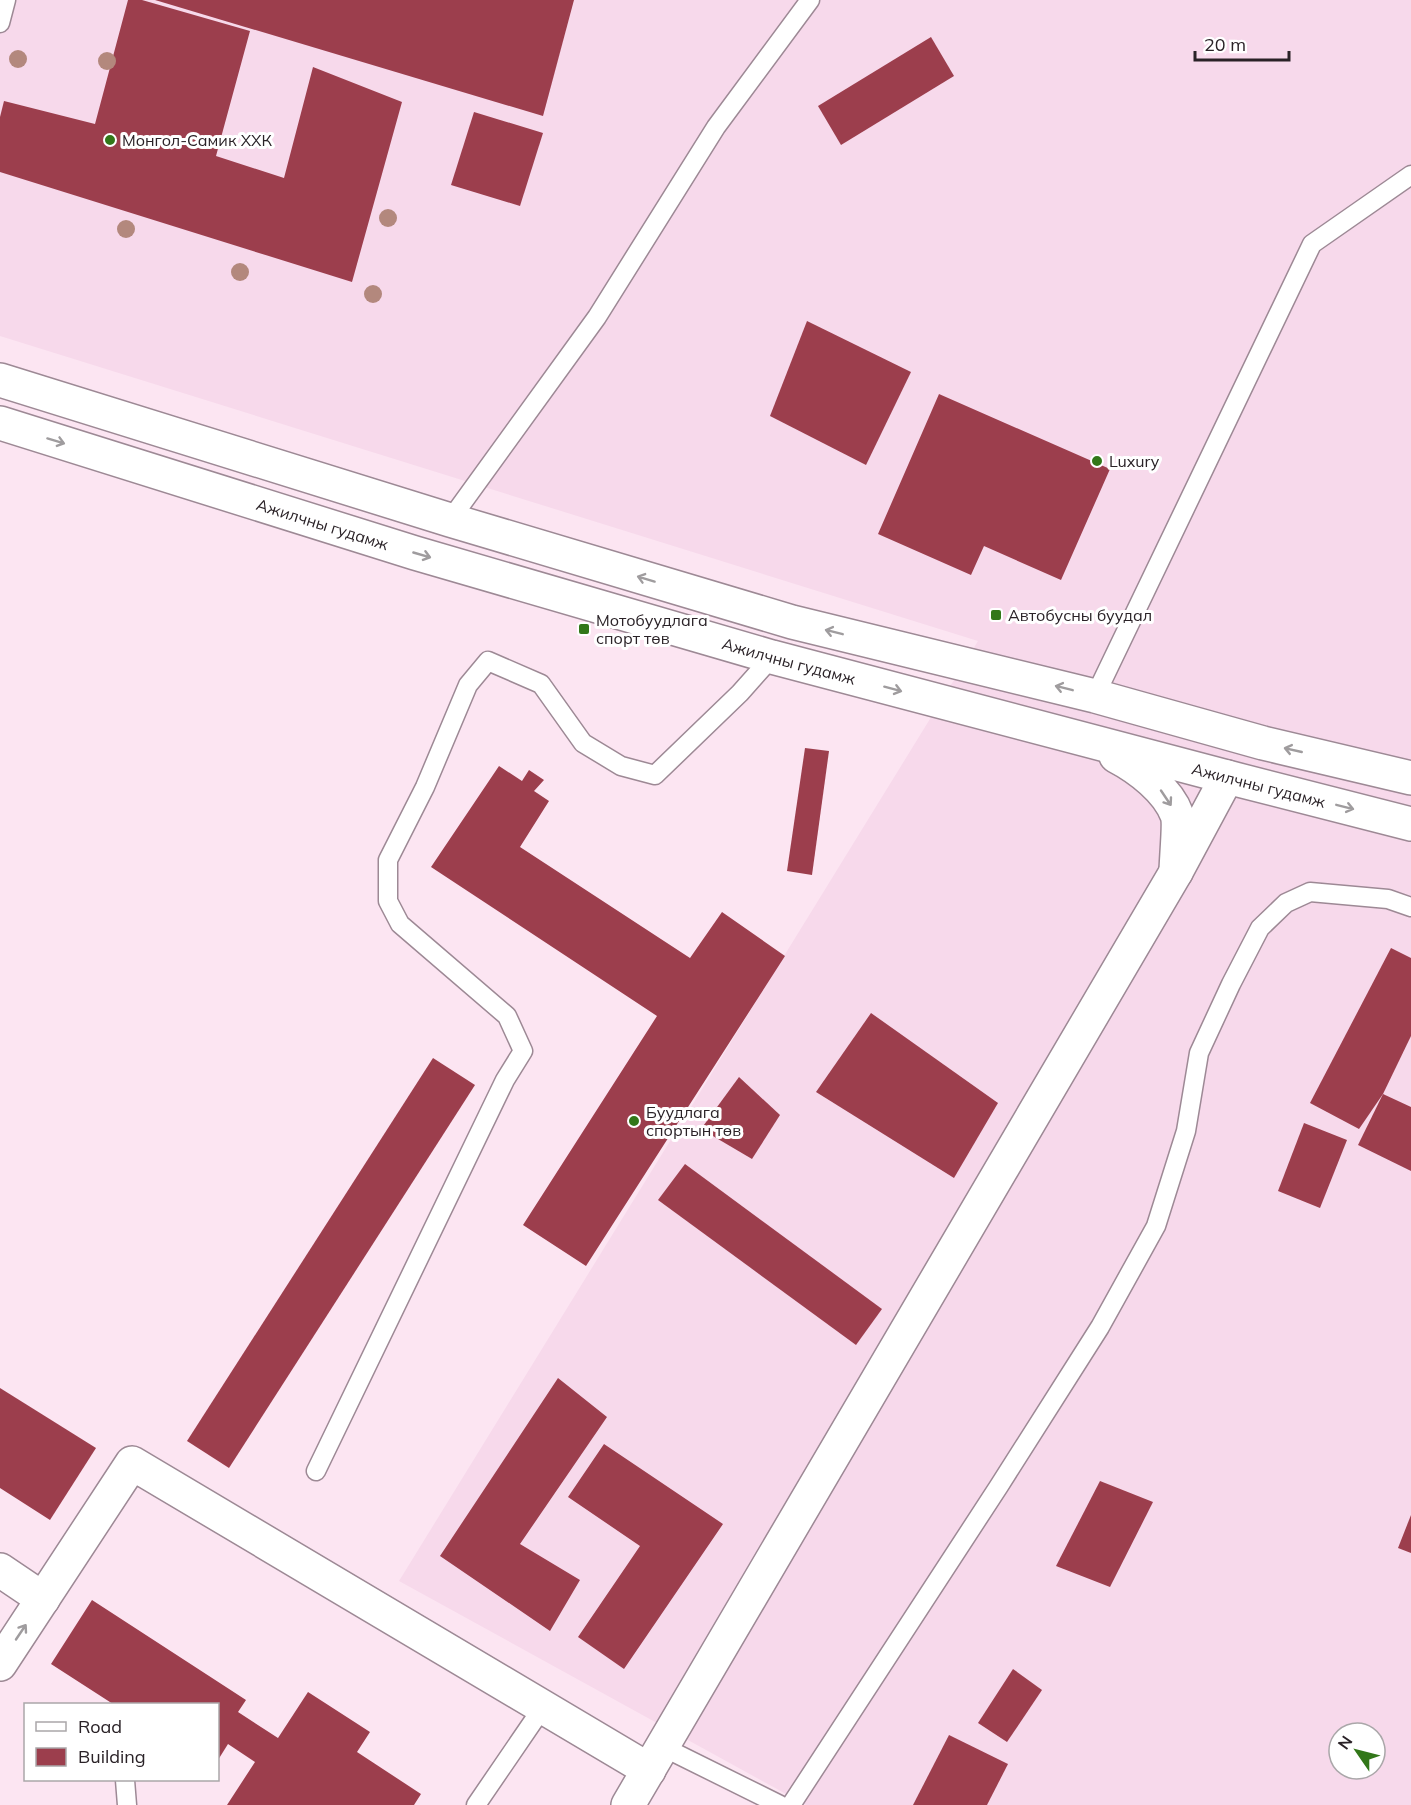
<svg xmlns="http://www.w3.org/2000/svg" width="1411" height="1805" font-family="Mulish,sans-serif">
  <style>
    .built { fill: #f7d9eb; fill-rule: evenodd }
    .building { fill: #9c3e4d }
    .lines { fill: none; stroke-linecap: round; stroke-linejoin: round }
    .lane-casing { stroke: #9d8995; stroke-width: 21 }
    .street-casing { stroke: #9d8995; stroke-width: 36 }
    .secondary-casing { stroke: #9d8995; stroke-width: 36 }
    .primary-casing { stroke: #9d8995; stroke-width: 36 }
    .lane { stroke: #fff; stroke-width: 18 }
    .street { stroke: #fff; stroke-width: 33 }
    .secondary { stroke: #fff; stroke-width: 33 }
    .primary { stroke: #fff; stroke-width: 33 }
    .tree { fill: #b3887d }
    .oneway { stroke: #9f9c9e }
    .poi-dot { fill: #327719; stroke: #fff; stroke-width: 2 }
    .labels { text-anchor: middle; stroke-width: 6; stroke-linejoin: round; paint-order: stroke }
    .poi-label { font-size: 16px; fill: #2a2227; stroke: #fff; text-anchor: start }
    .street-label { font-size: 16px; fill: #2a2227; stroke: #fff }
  </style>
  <rect width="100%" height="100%" fill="#fce5f2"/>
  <!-- built -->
  <path class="built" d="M0,0H1411V1805H806L399,1581L978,641L0,336ZM1339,1733H1375V1769H1339Z"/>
  <!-- building -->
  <g class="building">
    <polygon points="128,0 142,0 250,31 216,156 284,178 313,67 402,102 352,282 0,172 0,117 4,101 95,124"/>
    <polygon points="155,0 574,0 543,116"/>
    <polygon points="931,37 954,76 841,145 818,106"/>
    <polygon points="474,112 543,133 520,206 451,185"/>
    <polygon points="807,321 911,372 866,465 770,416"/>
    <polygon points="939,394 1110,469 1061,580 984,546 971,575 878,534"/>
    <polygon points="805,748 829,751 812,875 787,871"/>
    <polygon points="499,766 522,781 529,770 544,780 534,791 549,801 520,847 690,958 722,912 785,956 586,1266 523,1225 657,1016 431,867"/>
    <polygon points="1391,948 1411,958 1411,1036 1383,1094 1359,1129 1310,1103"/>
    <polygon points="871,1013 998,1103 954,1178 816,1092"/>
    <polygon points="433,1058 475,1085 229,1468 187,1441"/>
    <polygon points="739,1077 780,1115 752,1159 701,1129"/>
    <polygon points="1383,1094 1411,1107 1411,1171 1358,1145"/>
    <polygon points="1304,1123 1347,1140 1320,1208 1278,1191"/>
    <polygon points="685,1164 882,1309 856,1345 658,1200"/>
    <polygon points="558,1378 607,1417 520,1544 580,1580 550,1631 440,1556"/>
    <polygon points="0,1388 96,1448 50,1520 0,1488"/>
    <polygon points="604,1444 723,1524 624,1669 578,1637 640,1546 568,1497"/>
    <polygon points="1100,1481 1153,1502 1110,1587 1056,1566"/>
    <polygon points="1411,1515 1411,1553 1398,1548"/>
    <polygon points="92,1600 246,1700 238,1712 278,1738 308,1692 370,1732 357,1752 421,1794 414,1805 227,1805 255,1762 228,1744 218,1760 218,1704 113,1704 51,1664"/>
    <polygon points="1013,1669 1042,1690 1007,1742 978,1723"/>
    <polygon points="949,1735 1008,1764 987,1805 913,1805"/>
  </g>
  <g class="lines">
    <defs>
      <g id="lane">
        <polyline points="0,23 6,0"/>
        <polyline points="450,520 597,317 716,127 810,0"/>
        <polyline points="1095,696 1312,244 1411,175"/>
        <polyline points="316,1471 505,1080 523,1051 507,1016 400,924 388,901 388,860 425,787 468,685 488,661 541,684 583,743 621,766 655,775 740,693 772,657"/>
        <polyline points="663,1747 780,1805"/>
        <polyline points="125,1780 127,1805"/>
        <polyline points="476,1805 543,1707"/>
        <polyline points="791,1805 999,1486 1100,1327 1156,1226 1186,1131 1199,1053 1231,984 1260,928 1286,903 1310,892 1388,899 1411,907"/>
      </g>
      <g id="street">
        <polyline points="0,1570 43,1599"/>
        <polyline points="0,1664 132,1463 649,1770"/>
      </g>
      <polyline id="secondary" points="628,1805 1176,872 1227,777"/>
      <g id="primary">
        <polyline points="0,380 450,520 792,622 1095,696 1263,743 1411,778"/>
        <path id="s1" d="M0,423L415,553L772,657L1227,777L1411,824"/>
        <path d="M1116,756C1139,768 1168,790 1177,815C1180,823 1176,861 1176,872"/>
      </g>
    </defs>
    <!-- lane casing -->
    <use href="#lane" class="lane-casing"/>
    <!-- street casing -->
    <use href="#street" class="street-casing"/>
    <!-- secondary casing -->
    <use href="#secondary" class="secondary-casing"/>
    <!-- primary casing -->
    <use href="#primary" class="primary-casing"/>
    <!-- lane -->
    <use href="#lane" class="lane"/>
    <!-- street -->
    <use href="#street" class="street"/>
    <!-- secondary -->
    <use href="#secondary" class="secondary"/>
    <!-- primary -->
    <use href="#primary" class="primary"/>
  </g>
  <!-- trees -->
  <g class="tree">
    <circle cx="18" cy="59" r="9"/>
    <circle cx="107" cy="61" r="9"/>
    <circle cx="388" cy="218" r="9"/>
    <circle cx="126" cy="229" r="9"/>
    <circle cx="240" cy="272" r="9"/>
    <circle cx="373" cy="294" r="9"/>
  </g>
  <!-- one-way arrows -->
  <defs><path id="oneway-shaft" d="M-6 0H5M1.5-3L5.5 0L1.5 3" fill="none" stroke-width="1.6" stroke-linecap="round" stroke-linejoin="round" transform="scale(1.5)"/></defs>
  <g class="oneway">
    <use href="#oneway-shaft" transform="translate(56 441) rotate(17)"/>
    <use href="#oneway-shaft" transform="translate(422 555) rotate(16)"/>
    <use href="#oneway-shaft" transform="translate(646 579) rotate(-163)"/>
    <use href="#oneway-shaft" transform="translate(834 632) rotate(-166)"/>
    <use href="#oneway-shaft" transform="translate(1064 688) rotate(-166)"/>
    <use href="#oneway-shaft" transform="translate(893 689) rotate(15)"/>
    <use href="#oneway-shaft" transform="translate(1293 750) rotate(-167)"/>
    <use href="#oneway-shaft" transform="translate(1166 798) rotate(56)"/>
    <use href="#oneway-shaft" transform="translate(1345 807) rotate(14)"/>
    <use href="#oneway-shaft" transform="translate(21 1632) rotate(-56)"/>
  </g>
  <!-- markers -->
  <g class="poi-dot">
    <circle cx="110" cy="140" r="6"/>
    <circle cx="1097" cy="461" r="6"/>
    <rect x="990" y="609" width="12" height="12" rx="3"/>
    <rect x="578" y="623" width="12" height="12" rx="3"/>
    <circle cx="634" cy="1121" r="6"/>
  </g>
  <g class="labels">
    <!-- poi labels -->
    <g class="poi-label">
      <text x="122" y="146">Монгол-Самик ХХК</text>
      <text x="1109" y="467">Luxury</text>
      <text x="1008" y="621">Автобусны буудал</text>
      <text x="596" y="626">Мотобуудлага<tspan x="596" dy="18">спорт төв</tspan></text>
      <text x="646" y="1118">Буудлага<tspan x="646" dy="18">спортын төв</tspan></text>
    </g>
    <!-- street labels -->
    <g class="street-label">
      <text dy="6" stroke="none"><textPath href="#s1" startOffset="338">Ажилчны гудамж</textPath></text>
      <text dy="6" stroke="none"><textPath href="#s1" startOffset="824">Ажилчны гудамж</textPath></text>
      <text dy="6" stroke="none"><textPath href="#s1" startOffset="1310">Ажилчны гудамж</textPath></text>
    </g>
  </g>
  <!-- legend -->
  <rect x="24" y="1703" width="195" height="78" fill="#ffffff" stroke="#aaa7a9" stroke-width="1.5"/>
  <rect x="36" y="1722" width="30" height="9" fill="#ffffff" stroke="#aaa7a9" stroke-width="1.5"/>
  <text x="78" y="1733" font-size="18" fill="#2a2227">Road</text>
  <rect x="36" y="1748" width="30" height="18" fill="#9c3e4d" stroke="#aaa7a9" stroke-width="1.5"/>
  <text x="78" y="1763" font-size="18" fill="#2a2227">Building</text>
  <!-- north arrow -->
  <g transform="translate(1357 1751) rotate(305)"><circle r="28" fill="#ffffff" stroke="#aaa7a9" stroke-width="1.5"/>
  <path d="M0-4.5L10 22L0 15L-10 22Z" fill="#327719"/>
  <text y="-9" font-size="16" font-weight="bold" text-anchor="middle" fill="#2a2227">N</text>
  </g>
  <!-- scale -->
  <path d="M1195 51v9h94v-9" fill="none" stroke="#2a2227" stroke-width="3"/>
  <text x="1204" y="51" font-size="18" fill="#2a2227" stroke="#ffffff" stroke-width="4.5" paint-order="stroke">20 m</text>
</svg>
